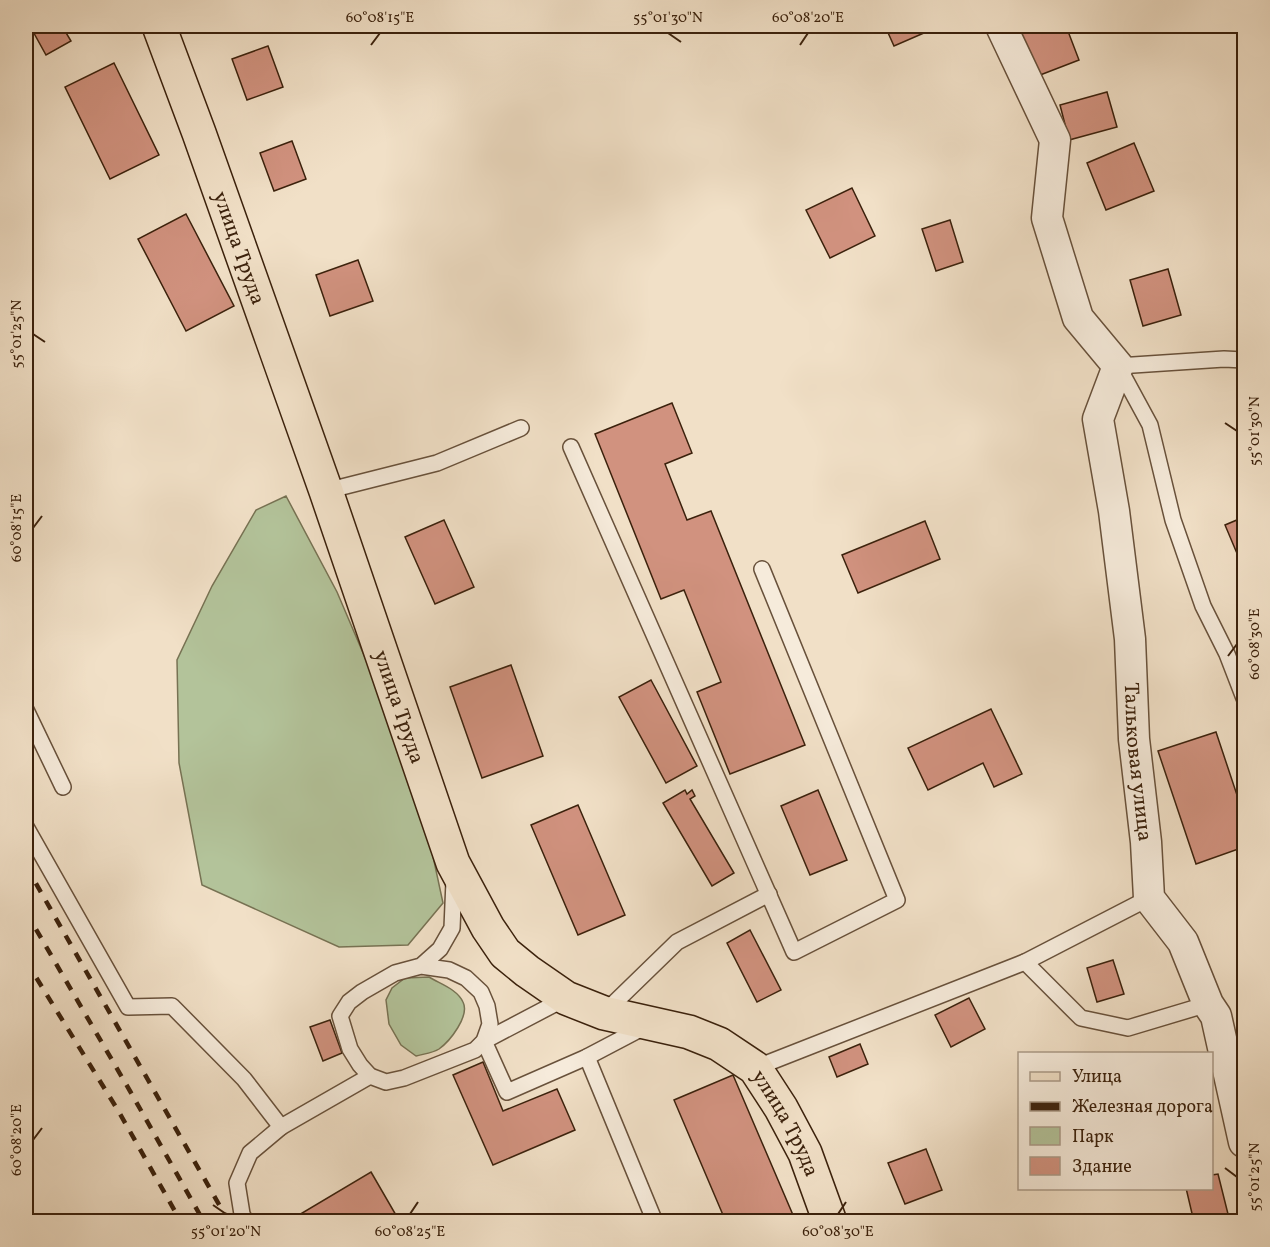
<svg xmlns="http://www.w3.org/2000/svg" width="1270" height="1247" font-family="Vollkorn,serif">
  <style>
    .green { fill: #b3c39a; stroke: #777253; stroke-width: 1.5 }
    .building { fill: #d1927f; stroke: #3b210c; stroke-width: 1.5 }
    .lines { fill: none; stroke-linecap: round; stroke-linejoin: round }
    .lane-casing { stroke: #68513b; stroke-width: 18 }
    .street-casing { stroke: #68513b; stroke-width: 33 }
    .primary-casing { stroke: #3b210c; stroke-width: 36 }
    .lane { stroke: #f6ebdb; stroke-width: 15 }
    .street { stroke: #f6ebdb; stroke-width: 30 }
    .primary { stroke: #f1e0c7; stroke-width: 33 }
    .rail { stroke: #3b210c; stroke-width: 4.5; stroke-dasharray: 10 10; stroke-linecap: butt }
    .ticks { fill: none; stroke: #3b210c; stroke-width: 2 }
    .labels { text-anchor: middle; stroke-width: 5; stroke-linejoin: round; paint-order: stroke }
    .street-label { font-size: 21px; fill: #3b210c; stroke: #f6ebdb }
    .neatline { fill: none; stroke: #3b210c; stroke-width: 2 }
    .ticks-label { font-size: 15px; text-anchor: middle; fill: #3b210c }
  </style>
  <rect width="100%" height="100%" fill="#f1e0c7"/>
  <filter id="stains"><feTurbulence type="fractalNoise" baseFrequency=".00333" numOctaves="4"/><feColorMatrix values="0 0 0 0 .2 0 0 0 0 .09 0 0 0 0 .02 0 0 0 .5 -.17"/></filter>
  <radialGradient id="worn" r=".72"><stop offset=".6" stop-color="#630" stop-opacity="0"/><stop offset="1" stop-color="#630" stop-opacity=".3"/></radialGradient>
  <!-- green -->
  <g class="green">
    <polygon points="286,496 337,592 416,777 443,903 408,945 339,947 202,885 179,763 177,660 212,586 256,510"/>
    <path d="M429,977C440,984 457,989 463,1002C470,1016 450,1041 439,1049C433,1053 423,1054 416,1056L401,1045L389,1024L386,1000L392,988L405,978Z"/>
  </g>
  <!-- building -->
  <g class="building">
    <polygon points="30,26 62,26 71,41 46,55"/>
    <polygon points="885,26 940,26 894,46"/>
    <polygon points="1024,26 1066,26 1079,60 1035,77 1017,28"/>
    <polygon points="268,46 283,87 247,100 232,59"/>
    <polygon points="114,63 159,155 110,179 65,87"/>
    <polygon points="1107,92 1117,127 1069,140 1060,105"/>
    <polygon points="292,141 306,179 274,191 260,153"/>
    <polygon points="1134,143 1154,191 1106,210 1087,163"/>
    <polygon points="852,188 875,236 830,258 806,210"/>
    <polygon points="186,214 234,306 186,331 138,239"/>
    <polygon points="950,220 963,262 936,271 922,229"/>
    <polygon points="358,260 373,301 330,316 316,275"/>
    <polygon points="1168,269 1181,315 1143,326 1130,280"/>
    <polygon points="672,403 692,453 665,464 687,520 711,511 805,745 730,774 697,692 721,682 684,590 661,599 595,434"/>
    <polygon points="1244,517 1244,570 1225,525"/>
    <polygon points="444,520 474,587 435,604 405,537"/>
    <polygon points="925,521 940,559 858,593 842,555"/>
    <polygon points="511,665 543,756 482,778 450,687"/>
    <polygon points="651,680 697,766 666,783 619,697"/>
    <polygon points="991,709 1022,774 994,787 983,763 928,790 908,748"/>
    <polygon points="1216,732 1244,816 1244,847 1196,864 1158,751"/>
    <polygon points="685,790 687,794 692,790 695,796 690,799 734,873 712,886 663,803"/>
    <polygon points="818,790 847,860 810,875 781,806"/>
    <polygon points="578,805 625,915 578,935 531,825"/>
    <polygon points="750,930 781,990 757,1002 727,943"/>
    <polygon points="1113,960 1124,994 1097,1002 1087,968"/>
    <polygon points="969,998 985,1029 951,1047 935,1015"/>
    <polygon points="330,1020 342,1053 323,1061 310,1027"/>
    <polygon points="860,1044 868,1064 837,1077 829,1057"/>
    <polygon points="483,1062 503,1111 557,1089 575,1130 493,1165 453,1075"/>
    <polygon points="733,1075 796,1222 726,1222 674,1100"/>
    <polygon points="926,1149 942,1190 905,1204 888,1163"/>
    <polygon points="371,1172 400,1222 287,1222"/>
    <polygon points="1218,1174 1229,1218 1214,1222 1194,1222 1186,1188 1212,1188 1212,1175"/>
  </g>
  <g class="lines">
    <defs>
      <g id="lane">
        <polyline points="1244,360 1224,359 1118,366 1150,425 1173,520 1203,606 1227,654 1244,698"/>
        <polyline points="571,447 794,952 897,900 762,569"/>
        <polyline points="326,491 437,463 521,428"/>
        <polyline points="26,710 63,787"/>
        <polyline points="26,827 128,1007 172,1006 244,1079 281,1127"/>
        <polyline points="1025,962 1149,898"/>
        <polyline points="421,966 449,970 466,978 481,992 487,1006 490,1024 484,1041 475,1050 404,1078 386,1082 370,1076 360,1065 350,1049 340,1016 349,1002 362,992 395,973 421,966 440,949 452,928 454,881"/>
        <polyline points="566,998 484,1041 507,1092 587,1057 646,1026"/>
        <polyline points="605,1012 677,942 769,894"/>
        <polyline points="587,1057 655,1222"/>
        <polyline points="755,1068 1025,962 1081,1018 1128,1028 1208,1004"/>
        <polyline points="246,1222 242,1214 237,1183 250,1153 281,1127 370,1076"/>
      </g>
      <g id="street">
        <path id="s1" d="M1001,26L1055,140L1047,218L1078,318L1118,366L1098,419L1114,511L1130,639L1134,739L1146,842L1149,898L1183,942L1208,1004L1216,1016L1244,1142"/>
      </g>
      <g id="primary">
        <path id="s2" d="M159,26L199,133L326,491L453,863L488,928L505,953L527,971L566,998L604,1013L689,1032L719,1044L755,1068L781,1108L805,1153L830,1222"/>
      </g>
    </defs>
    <!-- lane casing -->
    <use href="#lane" class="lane-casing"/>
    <!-- street casing -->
    <use href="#street" class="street-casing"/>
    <!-- primary casing -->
    <use href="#primary" class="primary-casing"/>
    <!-- lane -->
    <use href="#lane" class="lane"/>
    <!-- street -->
    <use href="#street" class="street"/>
    <!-- primary -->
    <use href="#primary" class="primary"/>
    <!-- rail -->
    <g class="rail">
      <polyline points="26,866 229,1222"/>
      <polyline points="26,912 130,1091 204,1222"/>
      <polyline points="26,961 119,1112 181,1222"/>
    </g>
  </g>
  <!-- ticks -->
  <path class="ticks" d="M668,33L681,42M371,45L380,33M800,45L808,33M33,334L45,342M1225,423L1237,431M33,528L42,516M1228,656L1237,644M33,1140L42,1128M1225,1168L1237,1177M213,1205L226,1214M410,1214L418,1202M838,1214L846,1202"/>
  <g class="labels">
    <!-- street labels -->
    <g class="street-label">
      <text dy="7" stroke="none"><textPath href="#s2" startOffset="236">улица Труда</textPath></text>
      <text dy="7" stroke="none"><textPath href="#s2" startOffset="722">улица Труда</textPath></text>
      <text dy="7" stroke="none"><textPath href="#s1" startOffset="774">Тальковая улица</textPath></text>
      <text dy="7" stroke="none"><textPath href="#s2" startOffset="1334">улица Труда</textPath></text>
    </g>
  </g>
  <!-- margin -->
  <rect width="1270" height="1247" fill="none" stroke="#f1e0c7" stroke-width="66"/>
  <!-- legend -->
  <rect x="1018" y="1052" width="195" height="138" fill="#f6ebdb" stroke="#ab9a88" stroke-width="1.5"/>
  <rect x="1030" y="1072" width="30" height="9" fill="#f1e0c7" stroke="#ab9a88" stroke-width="1.5"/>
  <text x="1072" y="1082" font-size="18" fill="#3b210c">Улица</text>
  <rect x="1030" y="1102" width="30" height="9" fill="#3b210c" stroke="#ab9a88" stroke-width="1.5"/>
  <text x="1072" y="1112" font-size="18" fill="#3b210c">Железная дорога</text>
  <rect x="1030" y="1127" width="30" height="18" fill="#b3c39a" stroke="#ab9a88" stroke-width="1.5"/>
  <text x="1072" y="1142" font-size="18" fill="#3b210c">Парк</text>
  <rect x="1030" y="1157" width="30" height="18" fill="#d1927f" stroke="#ab9a88" stroke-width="1.5"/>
  <text x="1072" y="1172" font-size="18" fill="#3b210c">Здание</text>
  <rect x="33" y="33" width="1204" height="1181" class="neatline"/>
  <g class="ticks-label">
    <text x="380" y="22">60°08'15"E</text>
    <text x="668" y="22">55°01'30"N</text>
    <text x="808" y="22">60°08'20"E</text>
    <text transform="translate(16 334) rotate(-90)" y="5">55°01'25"N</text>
    <text transform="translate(1254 431) rotate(-90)" y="5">55°01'30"N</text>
    <text transform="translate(16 528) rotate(-90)" y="5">60°08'15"E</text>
    <text transform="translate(1254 644) rotate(-90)" y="5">60°08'30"E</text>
    <text transform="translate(16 1140) rotate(-90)" y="5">60°08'20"E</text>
    <text transform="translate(1254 1177) rotate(-90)" y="5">55°01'25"N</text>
    <text x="226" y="1236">55°01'20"N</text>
    <text x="410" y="1236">60°08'25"E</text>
    <text x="838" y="1236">60°08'30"E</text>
  </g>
  <rect width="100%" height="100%" filter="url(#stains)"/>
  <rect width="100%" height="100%" fill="url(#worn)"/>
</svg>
